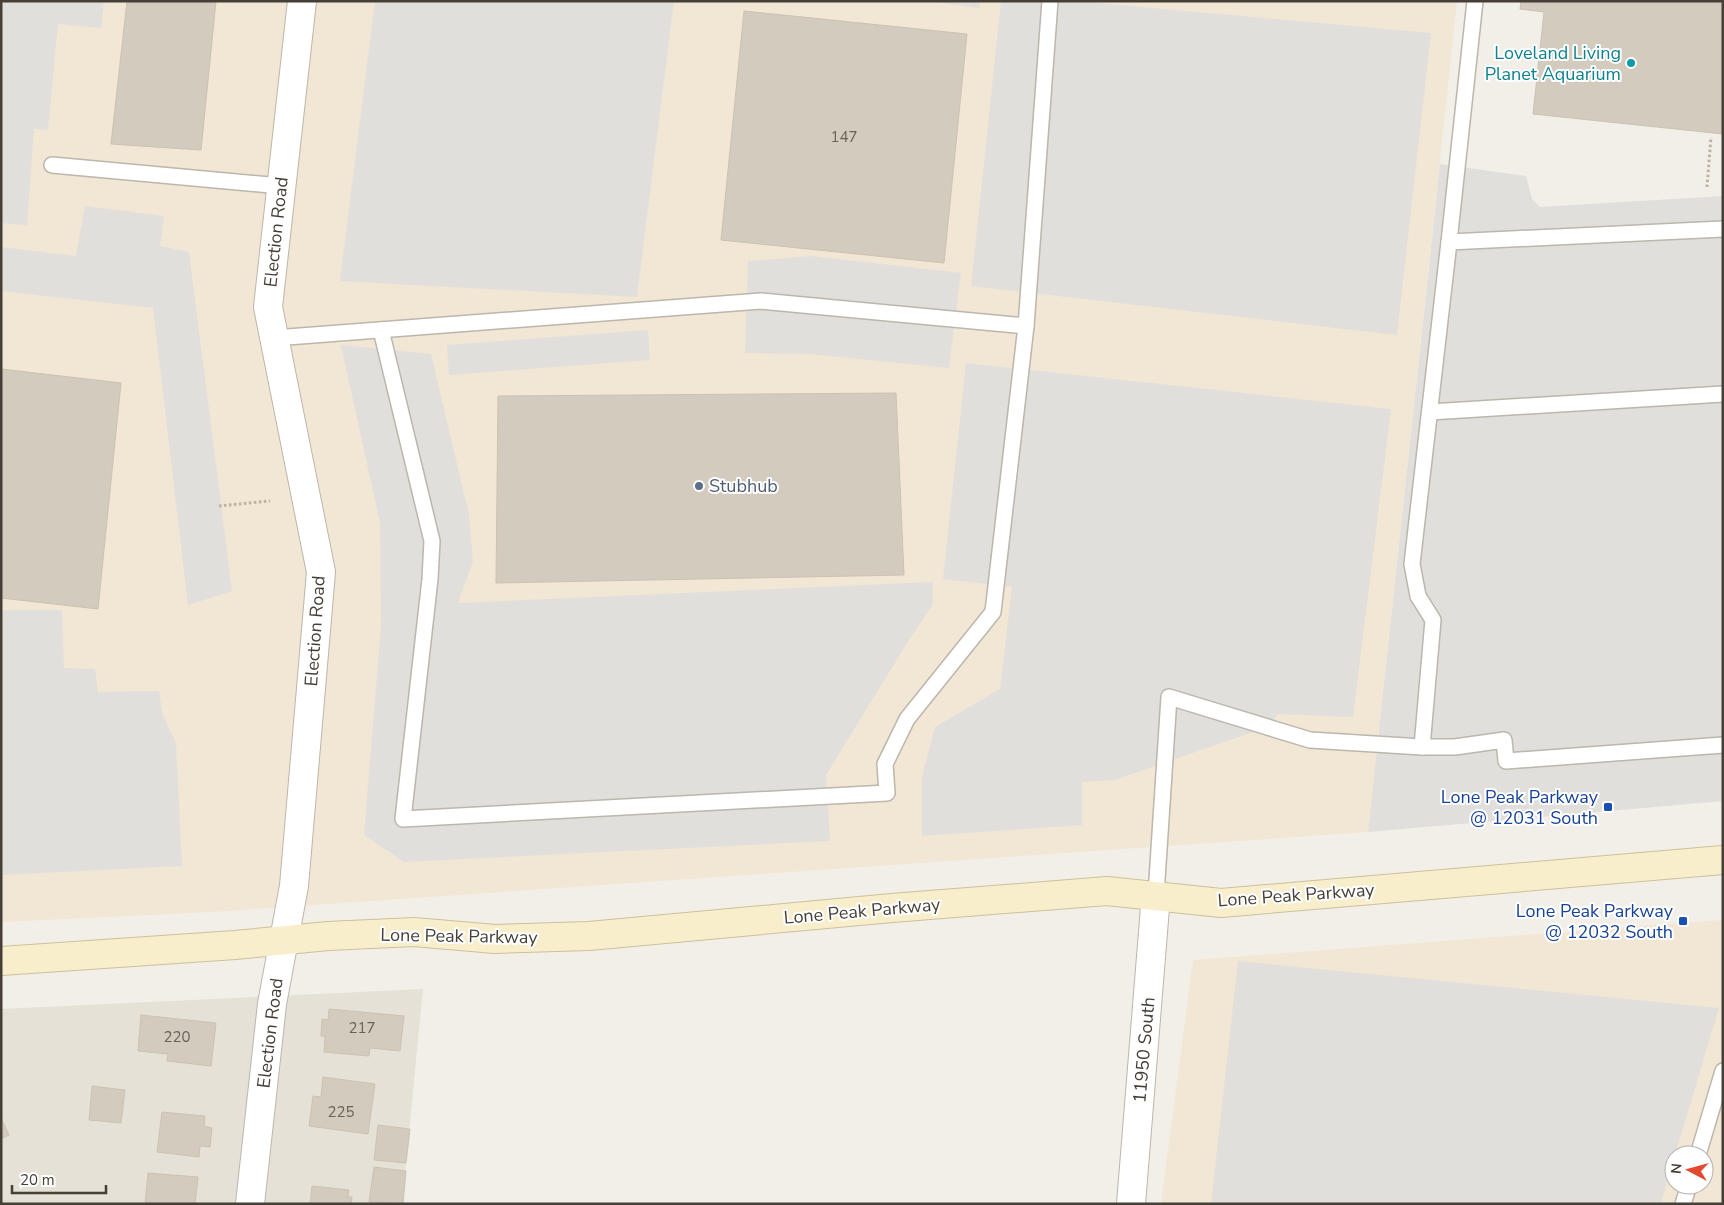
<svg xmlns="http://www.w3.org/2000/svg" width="1724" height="1205" font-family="'Nunito Sans',sans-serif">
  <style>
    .residential { fill: #e5e1d6 }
    .commercial { fill: #f2e6d5; fill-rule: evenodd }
    .parking { fill: #e1dfdc }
    .building { fill: #d2cbbe; stroke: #ccc2b2 }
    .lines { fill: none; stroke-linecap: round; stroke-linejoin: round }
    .lane-casing { stroke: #bcb6ab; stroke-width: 18 }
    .street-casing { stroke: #bcb6ab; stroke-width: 30 }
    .secondary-casing { stroke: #cdc09c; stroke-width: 30 }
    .path { stroke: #bdb29e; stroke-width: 3; stroke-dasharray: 2.5 2.5; stroke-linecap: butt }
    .lane { stroke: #fff; stroke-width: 15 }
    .street { stroke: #fff; stroke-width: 28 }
    .secondary { stroke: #f9eecb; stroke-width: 28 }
    .culture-dot { fill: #0f9aa8; stroke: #fff; stroke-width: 2 }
    .service-dot { fill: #5c6f8a; stroke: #fff; stroke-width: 2 }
    .transit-dot { fill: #1a4fb4; stroke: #fff; stroke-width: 2 }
    .labels { text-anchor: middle; stroke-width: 4; stroke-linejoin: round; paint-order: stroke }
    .number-label { font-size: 15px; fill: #686259 }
    .culture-label { font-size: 18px; fill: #0d838f; stroke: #fff; text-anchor: end }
    .street-label { font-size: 18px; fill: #453f37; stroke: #fff }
    .service-label { font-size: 18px; fill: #4e5e75; stroke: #fff; text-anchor: start }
    .transit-label { font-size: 18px; fill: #164399; stroke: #fff; text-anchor: end }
  </style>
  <rect width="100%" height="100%" fill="#f2efe8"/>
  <!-- residential -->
  <polygon class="residential" points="423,989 402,1204 1,1204 1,1009"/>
  <!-- commercial -->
  <g class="commercial">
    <polygon points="1,1 1457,1 1368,832 212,912 1,922"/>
    <path d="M1723,920V1204H1161L1193,960ZM1674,1155H1704V1185H1674Z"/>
  </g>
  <!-- parking -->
  <g class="parking">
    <polygon points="1,1 104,1 101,28 58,24 48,130 34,129 27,225 1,223"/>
    <polygon points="375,1 674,1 637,297 340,281"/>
    <polygon points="928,1 980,1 979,8"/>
    <polygon points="1001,1 1076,1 1431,33 1397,335 971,286"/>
    <polygon points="1440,164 1526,176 1532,199 1540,207 1723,196 1723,801 1368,832"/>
    <polygon points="85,206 164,216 160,246 189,252 232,591 188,605 153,308 1,291 1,247 76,256"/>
    <polygon points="811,256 961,273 949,368 809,354 745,353 748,261"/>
    <polygon points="648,330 650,360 449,375 447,345"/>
    <polygon points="341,345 431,354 469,515 473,561 458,603 933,582 933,604 907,643 826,775 830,841 404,862 364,835 381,626 380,523"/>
    <polygon points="966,363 1391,409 1353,717 1278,714 1270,726 1115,780 1082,782 1082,825 922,836 922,777 935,727 1000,689 1012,587 943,579"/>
    <polygon points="1,610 62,610 64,668 95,669 98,692 159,691 162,713 176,743 182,866 1,875"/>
    <polygon points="1238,961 1719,1008 1675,1155 1674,1155 1661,1204 1211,1204"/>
  </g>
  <!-- building -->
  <g class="building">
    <polygon points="127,1 216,1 201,150 111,144"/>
    <polygon points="1521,1 1723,1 1723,134 1533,114 1544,12 1520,9"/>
    <polygon points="744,11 967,34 944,263 721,240"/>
    <polygon points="1,369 121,383 98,609 1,598"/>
    <polygon points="896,393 904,575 496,583 498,396"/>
    <polygon points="329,1009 404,1016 400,1051 370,1048 369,1056 324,1052 325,1036 321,1036 322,1019 328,1020"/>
    <polygon points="141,1015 216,1023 211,1066 167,1061 168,1054 138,1051"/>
    <polygon points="323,1077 375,1084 368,1134 309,1126 313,1096 321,1097"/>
    <polygon points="92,1086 125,1090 121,1123 89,1120"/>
    <polygon points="162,1112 205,1116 204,1126 212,1128 210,1147 200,1146 199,1157 157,1152"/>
    <polygon points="1,1118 9,1135 1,1139"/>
    <polygon points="378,1125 410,1129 406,1163 374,1160"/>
    <polygon points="374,1167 406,1171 403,1204 369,1202"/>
    <polygon points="148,1173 198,1177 195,1204 145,1204"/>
    <polygon points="312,1186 349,1190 348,1197 352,1197 351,1204 310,1204"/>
  </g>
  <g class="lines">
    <defs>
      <g id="lane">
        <polyline points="52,165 281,186"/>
        <polyline points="1449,242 1475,1"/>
        <polyline points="381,330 432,541 430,579 403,819 887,793 885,764 907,719 993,612 1026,326 1050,1"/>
        <polyline points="274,338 761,301 1026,326"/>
        <polyline points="1430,412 1723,394"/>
        <polyline points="1422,747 1455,747 1504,740 1506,761 1723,745"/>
        <polyline points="1156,895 1169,697 1310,740 1422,747 1433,620 1418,596 1412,564 1449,242 1723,229"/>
        <polyline points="1698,1155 1723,1071"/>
        <polyline points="1683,1204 1689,1185"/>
      </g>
      <g id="street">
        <polyline points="250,1204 272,1004 294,886 321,572 268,307 302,1"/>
        <polyline points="1131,1204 1156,895"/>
      </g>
      <polyline id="secondary" points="1,961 235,945 328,936 414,932 495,939 589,936 892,908 1107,891 1221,903 1723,860"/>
    </defs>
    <!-- lane casing -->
    <use href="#lane" class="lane-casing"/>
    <!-- street casing -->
    <use href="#street" class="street-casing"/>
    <!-- secondary casing -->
    <use href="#secondary" class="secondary-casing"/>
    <!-- path -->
    <g class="path">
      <polyline points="1707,187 1711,137"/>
      <polyline points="219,506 270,501"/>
    </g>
    <!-- lane -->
    <use href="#lane" class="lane"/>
    <!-- street -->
    <use href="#street" class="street"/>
    <!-- secondary -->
    <use href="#secondary" class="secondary"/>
  </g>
  <!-- markers -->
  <circle class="culture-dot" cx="1631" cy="63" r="5"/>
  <circle class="service-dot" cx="699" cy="486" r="5"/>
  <g class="transit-dot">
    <rect x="1603" y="802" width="10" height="10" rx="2.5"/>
    <rect x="1678" y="916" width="10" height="10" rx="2.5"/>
  </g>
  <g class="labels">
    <!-- number labels -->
    <g class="number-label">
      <text x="844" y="142">147</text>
      <text x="362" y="1033">217</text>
      <text x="177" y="1042">220</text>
      <text x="341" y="1117">225</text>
    </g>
    <!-- culture labels -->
    <g class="culture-label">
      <text x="1621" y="59">Loveland Living<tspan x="1621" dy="21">Planet Aquarium</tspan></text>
    </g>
    <!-- street labels -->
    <g class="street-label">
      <text transform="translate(276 232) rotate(-84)" y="6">Election Road</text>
      <text transform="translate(315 631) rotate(-86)" y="6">Election Road</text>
      <text transform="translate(1296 895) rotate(-4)" y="6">Lone Peak Parkway</text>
      <text transform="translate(862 911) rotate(-5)" y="6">Lone Peak Parkway</text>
      <text transform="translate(459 936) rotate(1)" y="6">Lone Peak Parkway</text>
      <text transform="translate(270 1033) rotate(-83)" y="6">Election Road</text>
      <text transform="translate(1144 1050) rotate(-85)" y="6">11950 South</text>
    </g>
    <!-- service labels -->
    <g class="service-label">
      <text x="709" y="492">Stubhub</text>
    </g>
    <!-- transit labels -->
    <g class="transit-label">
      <text x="1598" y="803">Lone Peak Parkway<tspan x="1598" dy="21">@ 12031 South</tspan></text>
      <text x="1673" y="917">Lone Peak Parkway<tspan x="1673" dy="21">@ 12032 South</tspan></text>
    </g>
  </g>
  <!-- border -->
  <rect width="1724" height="1205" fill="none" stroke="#453f37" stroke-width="5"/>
  <!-- north arrow -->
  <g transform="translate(1689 1170) rotate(276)"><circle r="24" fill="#ffffff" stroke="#b5b2af"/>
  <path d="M0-4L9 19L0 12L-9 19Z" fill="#e3492e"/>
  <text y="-8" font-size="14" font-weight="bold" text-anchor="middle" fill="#453f37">N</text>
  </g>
  <!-- scale -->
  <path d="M12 1185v8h94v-8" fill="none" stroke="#453f37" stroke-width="2.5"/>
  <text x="20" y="1185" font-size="15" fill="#453f37" stroke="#ffffff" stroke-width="4" paint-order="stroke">20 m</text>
</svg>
